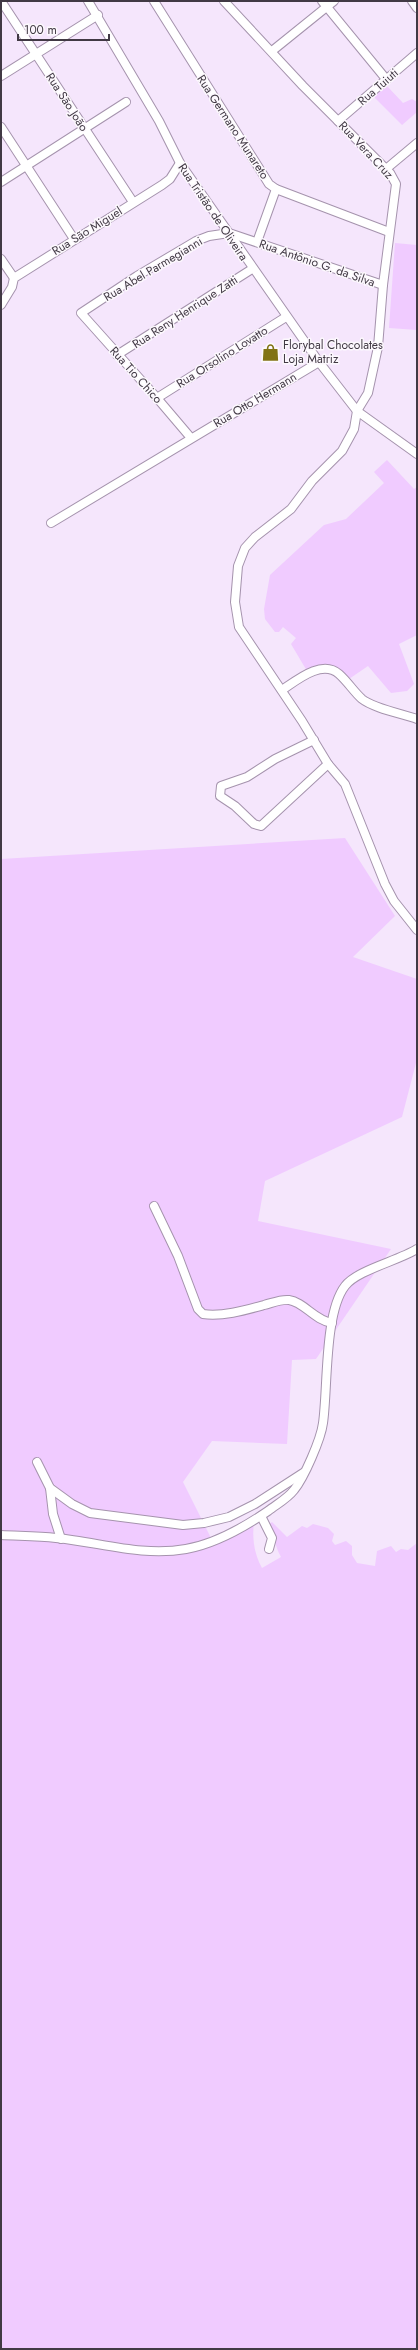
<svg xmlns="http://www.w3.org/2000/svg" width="418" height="2350" font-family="Jost,sans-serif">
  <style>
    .green { fill: #f0cbff }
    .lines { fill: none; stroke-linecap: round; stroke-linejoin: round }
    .minor-casing { stroke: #a593ad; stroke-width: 10 }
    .minor { stroke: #fff; stroke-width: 8 }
    .labels { text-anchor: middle; stroke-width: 3; stroke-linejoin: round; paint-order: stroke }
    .street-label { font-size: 12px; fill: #413944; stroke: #fcf8fd }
    .poi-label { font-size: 12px; fill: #413944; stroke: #fcf8fd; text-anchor: start }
  </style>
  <rect width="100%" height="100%" fill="#f5e6fc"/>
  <!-- green -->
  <g class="green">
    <polygon points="386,85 403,103 412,99 417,102 417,112 402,125 374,97"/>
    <polygon points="395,243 417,245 417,330 389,328"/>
    <polygon points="387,460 414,489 417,487 417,635 399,644 414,684 407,691 391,693 368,666 349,679 338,669 307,671 291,644 296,638 283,627 279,632 275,632 265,619 264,609 270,575 324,525 346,519 384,483 374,472"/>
    <path d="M345,838L395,916L353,957L417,979V1059L402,1117L265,1181L258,1221L391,1249L316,1359L292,1360L287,1444L212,1441L183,1482L213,1542L254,1522C252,1539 254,1553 262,1568L281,1557C275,1546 274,1536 269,1524L272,1522L287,1537L302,1526L307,1528L313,1524L328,1528L334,1534L332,1541L335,1545L346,1541L352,1546V1555L357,1563L375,1566L377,1551L391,1546L396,1552L401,1549L408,1550L417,1543V2349H1V859Z"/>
  </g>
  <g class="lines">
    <defs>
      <g id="minor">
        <polyline points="1,1 133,202"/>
        <polyline points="88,1 159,121 180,163 319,362 357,411 417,454"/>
        <polyline points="154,1 269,184 276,189 389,232"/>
        <polyline points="224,1 303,86 390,173 396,184 383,285 378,347 368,393 357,411 354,429 342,451 312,481 291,509 255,537 245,548 238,566 235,602 239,627 302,721 328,764 345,784 385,884 394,901 417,930"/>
        <polyline points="322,1 386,79"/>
        <polyline points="412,1 417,8"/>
        <polyline points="272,51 334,1"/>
        <polyline points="1,76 98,15"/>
        <polyline points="338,121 417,53"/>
        <polyline points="1,127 74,239"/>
        <polyline points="386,169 417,143"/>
        <polyline points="1,182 126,102"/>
        <polyline points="257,242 276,189"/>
        <polyline points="1,259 14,278"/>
        <polyline points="1,305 12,287 14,278 162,185 170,179 180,163"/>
        <polyline points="117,355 252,269"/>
        <polyline points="157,398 286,317"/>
        <polyline points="191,438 157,398 81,313 137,276 196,241 209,236 229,233 383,285"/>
        <polyline points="51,523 319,362"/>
        <path d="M282,690C297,680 322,659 339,674C348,682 354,692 362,699C373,708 403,714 417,719"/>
        <polyline points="314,740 275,759 247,777 221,786 220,796 235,806 254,824 261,826 328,764"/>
        <path d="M154,1206L178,1256L198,1309L203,1314C222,1317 246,1310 264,1305C272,1303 281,1299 289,1300C304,1302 314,1320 332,1323"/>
        <polyline points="37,1462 50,1488 72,1504 90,1513 183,1525 204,1523 229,1517 255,1504 303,1473"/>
        <polyline points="50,1488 53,1514 61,1539"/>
        <polyline points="261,1516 272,1538 269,1549"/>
        <path d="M1,1535C19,1536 38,1536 56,1538C99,1542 142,1557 186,1549C215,1544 243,1528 268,1511C277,1504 287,1499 294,1490C304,1478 321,1439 323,1423C328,1389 324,1313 345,1286C357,1270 398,1261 417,1249"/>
      </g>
    </defs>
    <!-- minor casing -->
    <use href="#minor" class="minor-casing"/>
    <!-- minor -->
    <use href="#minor" class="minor"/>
  </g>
  <!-- icons -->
  <defs>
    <symbol id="shop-bare" viewBox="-9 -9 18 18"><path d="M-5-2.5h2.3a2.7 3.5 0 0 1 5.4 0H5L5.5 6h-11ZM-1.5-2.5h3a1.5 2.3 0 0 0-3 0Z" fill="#817314" stroke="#fcf8fd" stroke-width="2.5" paint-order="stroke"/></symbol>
  </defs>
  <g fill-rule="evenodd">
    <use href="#shop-bare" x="258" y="340" width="25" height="25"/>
  </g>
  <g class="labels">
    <!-- street labels -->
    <g class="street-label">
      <text transform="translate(378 87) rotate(-41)" y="4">Rua Tuiuti</text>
      <text transform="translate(67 102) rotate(57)" y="4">Rua São João</text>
      <text transform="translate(233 127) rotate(57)" y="4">Rua Germano Munareto</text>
      <text transform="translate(366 150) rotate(47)" y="4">Rua Vera Cruz</text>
      <text transform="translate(213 212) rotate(56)" y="4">Rua Tristão de Oliveira</text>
      <text transform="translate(87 231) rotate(-32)" y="4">Rua São Miguel</text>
      <text transform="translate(317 263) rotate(19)" y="4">Rua Antônio G. da Silva</text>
      <text transform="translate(153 269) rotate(-31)" y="4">Rua Abel Parmegianni</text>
      <text transform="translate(185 312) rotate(-33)" y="4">Rua Reny Henrique Zatti</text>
      <text transform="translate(222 357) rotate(-32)" y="4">Rua Orsolino Lovatto</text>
      <text transform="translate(136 375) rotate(48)" y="4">Rua Tio Chico</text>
      <text transform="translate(255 400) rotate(-31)" y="4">Rua Otto Hermann</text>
    </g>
    <!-- poi labels -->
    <g class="poi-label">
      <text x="283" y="349">Florybal Chocolates<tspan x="283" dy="14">Loja Matriz</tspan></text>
    </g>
  </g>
  <!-- border -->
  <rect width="418" height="2350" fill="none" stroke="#413944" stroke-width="4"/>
  <!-- scale -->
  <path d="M18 34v6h91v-6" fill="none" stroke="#413944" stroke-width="2"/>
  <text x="24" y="34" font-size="12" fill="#413944" stroke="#fcf8fd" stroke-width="3" paint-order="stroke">100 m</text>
</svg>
